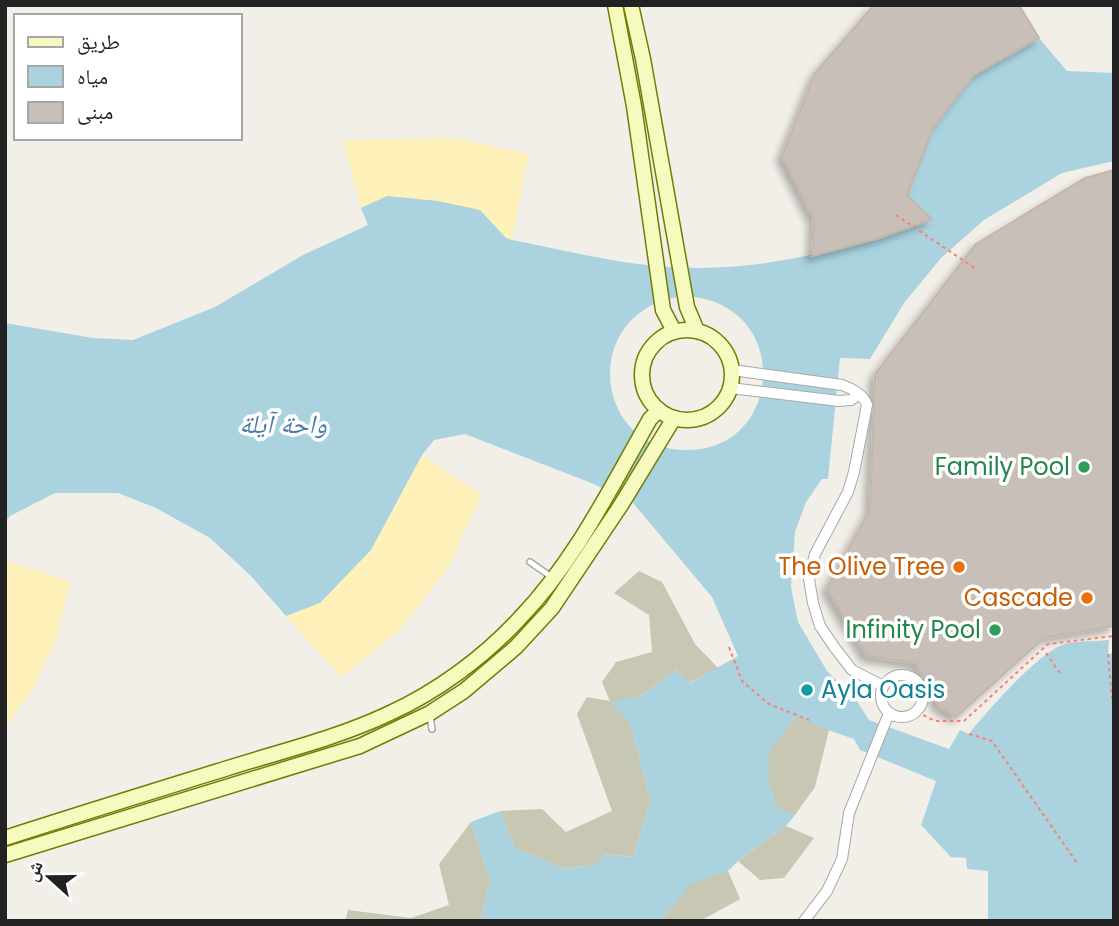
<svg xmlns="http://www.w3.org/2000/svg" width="1119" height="926" font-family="Poppins,'Noto Naskh Arabic',sans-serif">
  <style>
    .construction { fill: #c7c7b4 }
    .sand { fill: #fff1ba }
    .water { fill: #aad3df; fill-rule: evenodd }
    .building { fill: #c7bfb8; stroke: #c4b6ab; stroke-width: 2; filter: url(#shadow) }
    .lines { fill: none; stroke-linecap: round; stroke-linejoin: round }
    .lane-casing { stroke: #a9a9a9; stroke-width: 8 }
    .street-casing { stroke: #a9a9a9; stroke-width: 12 }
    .secondary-casing { stroke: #707d05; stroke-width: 17 }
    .path { stroke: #fa8072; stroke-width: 2; stroke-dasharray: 3.5 3.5; stroke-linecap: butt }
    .lane { stroke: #fff; stroke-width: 5 }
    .street { stroke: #fff; stroke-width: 10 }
    .secondary { stroke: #f7fabf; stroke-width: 14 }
    .leisure-dot { fill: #2e9e5b; stroke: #fff; stroke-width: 2.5 }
    .food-dot { fill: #e8710a; stroke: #fff; stroke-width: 2.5 }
    .culture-dot { fill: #0f9aa8; stroke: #fff; stroke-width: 2.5 }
    .labels { text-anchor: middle; stroke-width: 7; stroke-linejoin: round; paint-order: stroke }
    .leisure-label { font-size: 24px; fill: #27864d; stroke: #fff; text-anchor: end }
    .food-label { font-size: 24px; fill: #c56008; stroke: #fff; text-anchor: end }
    .culture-label { font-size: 24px; fill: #0d838f; stroke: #fff; text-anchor: start }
    .water-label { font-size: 26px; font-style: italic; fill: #4a7aab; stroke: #fff }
  </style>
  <defs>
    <filter id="shadow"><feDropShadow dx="-5.5" dy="5.5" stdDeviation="3.5" flood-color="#0004"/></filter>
  </defs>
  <rect width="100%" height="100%" fill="#f2efe9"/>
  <!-- construction -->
  <g class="construction">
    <polygon points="639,571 662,582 695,644 718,668 689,683 676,670 639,697 630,724 651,800 633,857 603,854 597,865 562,868 515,848 500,811 542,809 566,832 612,811 577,714 587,697 610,701 602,682 616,662 652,652 649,615 614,593"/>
    <polygon points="797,716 829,730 815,787 795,815 776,809 768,777 767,758 772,745"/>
    <polygon points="471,822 490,881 481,921 345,921 348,910 411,918 449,905 439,864"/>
    <polygon points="786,826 814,838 784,878 760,880 738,861"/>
    <polygon points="728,871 740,899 700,921 660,921 692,882"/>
  </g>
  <!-- sand -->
  <g class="sand">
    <polygon points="453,138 529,154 512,240 506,238 480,210 361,208 343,140"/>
    <polygon points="422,455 481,495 449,566 400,630 341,677 286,616 320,603 371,550"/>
    <polygon points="5,560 70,581 57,638 34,687 5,728"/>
  </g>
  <!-- water -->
  <path class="water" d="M1039,38L1067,71L1114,73V161L1062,173L984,220L941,258L904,303L870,359L840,358L828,479H822L806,502L795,532L791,587L798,622L827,671L855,698L869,720L949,749L960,730L969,734C986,712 1037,655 1060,646C1073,640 1094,642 1109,640L1108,654L1114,653V921H988V871L967,869L966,858L951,857L921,825L936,781L860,750L854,739L816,726L797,716C763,755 763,758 776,808L795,815L786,826L738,861L728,871L692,883L660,921H481L490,881L471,822L500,811L515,848L562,868L597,865L602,854L633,857L651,800L630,724L611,702L639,697L676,670L690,683L738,656L712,597L633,503L594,484L465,434L434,440L422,455L371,550L320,603L286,616L251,576L210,538L156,508L118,493H55L10,516L5,522V323L93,338L133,340L215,307L303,255L368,225L361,208L387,196L438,201L480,210L506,238L512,240C564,250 617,264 670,267C760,273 848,249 931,219L907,195L935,124L974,75ZM684,296C794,301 784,451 687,450C590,450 580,308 684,296Z"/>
  <!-- building -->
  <g class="building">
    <polygon points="874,5 1019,5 1039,38 974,75 933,128 907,195 932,219 879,238 812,256 814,219 782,156 815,73"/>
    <polygon points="1114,170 1114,626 1044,638 956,717 939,706 916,663 867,656 827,588 870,510 875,374 976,244 1085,178"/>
  </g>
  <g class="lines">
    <defs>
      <g id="lane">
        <polyline points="530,562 553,578"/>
        <polyline points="430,716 432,729"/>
      </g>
      <g id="street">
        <path d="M732,370L842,385C851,388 864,395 867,405L854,472L848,492L815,554L809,579L813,603L820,626L835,648L852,670L883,686"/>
        <polyline points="730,388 839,401 851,400 858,395"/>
        <circle cx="902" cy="696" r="21"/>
        <polyline points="804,921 827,891 842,859 849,813 887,718 892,715"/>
      </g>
      <g id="secondary">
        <polyline points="615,5 634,106 663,310 674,331"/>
        <polyline points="631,5 643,59 687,307 697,331"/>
        <circle cx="687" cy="375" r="45"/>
        <path d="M5,838C79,814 154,791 228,768C282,751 337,738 388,714C437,692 484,657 520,618C575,561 611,487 650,419L659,410"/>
        <polyline points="5,855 360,746 430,713 464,691 516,647 552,608 621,505 674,418"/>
      </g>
    </defs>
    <!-- lane casing -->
    <use href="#lane" class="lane-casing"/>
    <!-- street casing -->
    <use href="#street" class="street-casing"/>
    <!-- secondary casing -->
    <use href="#secondary" class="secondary-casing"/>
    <!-- path -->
    <g class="path">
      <polyline points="896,215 976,269"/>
      <polyline points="1114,568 1114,603"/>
      <polyline points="729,647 742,681 769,704 809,720"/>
      <polyline points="1046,653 1060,673"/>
      <polyline points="1108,654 1114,720"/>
      <polyline points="917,712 935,721 964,721 1048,644 1114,636"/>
      <polyline points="969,734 992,741 1077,863"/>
    </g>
    <!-- lane -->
    <use href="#lane" class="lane"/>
    <!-- street -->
    <use href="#street" class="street"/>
    <!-- secondary -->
    <use href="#secondary" class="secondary"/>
  </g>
  <!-- markers -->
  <g class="leisure-dot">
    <circle cx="1084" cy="467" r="7"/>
    <circle cx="995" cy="630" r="7"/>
  </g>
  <g class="food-dot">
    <circle cx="959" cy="567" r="7"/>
    <circle cx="1087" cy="598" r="7"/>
  </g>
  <circle class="culture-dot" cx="807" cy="690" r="7"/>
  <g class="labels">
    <!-- leisure labels -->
    <g class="leisure-label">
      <text x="1070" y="475">Family Pool</text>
      <text x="981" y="638">Infinity Pool</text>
    </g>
    <!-- food labels -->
    <g class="food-label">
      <text x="945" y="575">The Olive Tree</text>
      <text x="1073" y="606">Cascade</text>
    </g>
    <!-- culture labels -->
    <g class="culture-label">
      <text x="821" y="698">Ayla Oasis</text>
    </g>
    <!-- water labels -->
    <g class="water-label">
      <text x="283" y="433">واحة آيلة</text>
    </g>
  </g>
  <!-- border -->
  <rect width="1119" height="926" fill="none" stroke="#222222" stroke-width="14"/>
  <!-- legend -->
  <rect x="14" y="14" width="228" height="126" fill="#ffffff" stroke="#a7a7a7" stroke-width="2"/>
  <rect x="28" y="37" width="35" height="10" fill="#f7fabf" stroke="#a7a7a7" stroke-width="2"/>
  <text x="77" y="49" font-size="21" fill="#222222">طريق</text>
  <rect x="28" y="66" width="35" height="21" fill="#aad3df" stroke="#a7a7a7" stroke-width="2"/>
  <text x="77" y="84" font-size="21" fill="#222222">مياه</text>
  <rect x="28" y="102" width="35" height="21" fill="#c7bfb8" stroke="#a7a7a7" stroke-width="2"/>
  <text x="77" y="119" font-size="21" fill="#222222">مبنى</text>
  <!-- north arrow -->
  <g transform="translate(49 877) rotate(291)" stroke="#ffffff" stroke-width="5" paint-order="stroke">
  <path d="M0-5L12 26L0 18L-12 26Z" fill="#222222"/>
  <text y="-10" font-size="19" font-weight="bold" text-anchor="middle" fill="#222222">ش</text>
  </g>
</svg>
